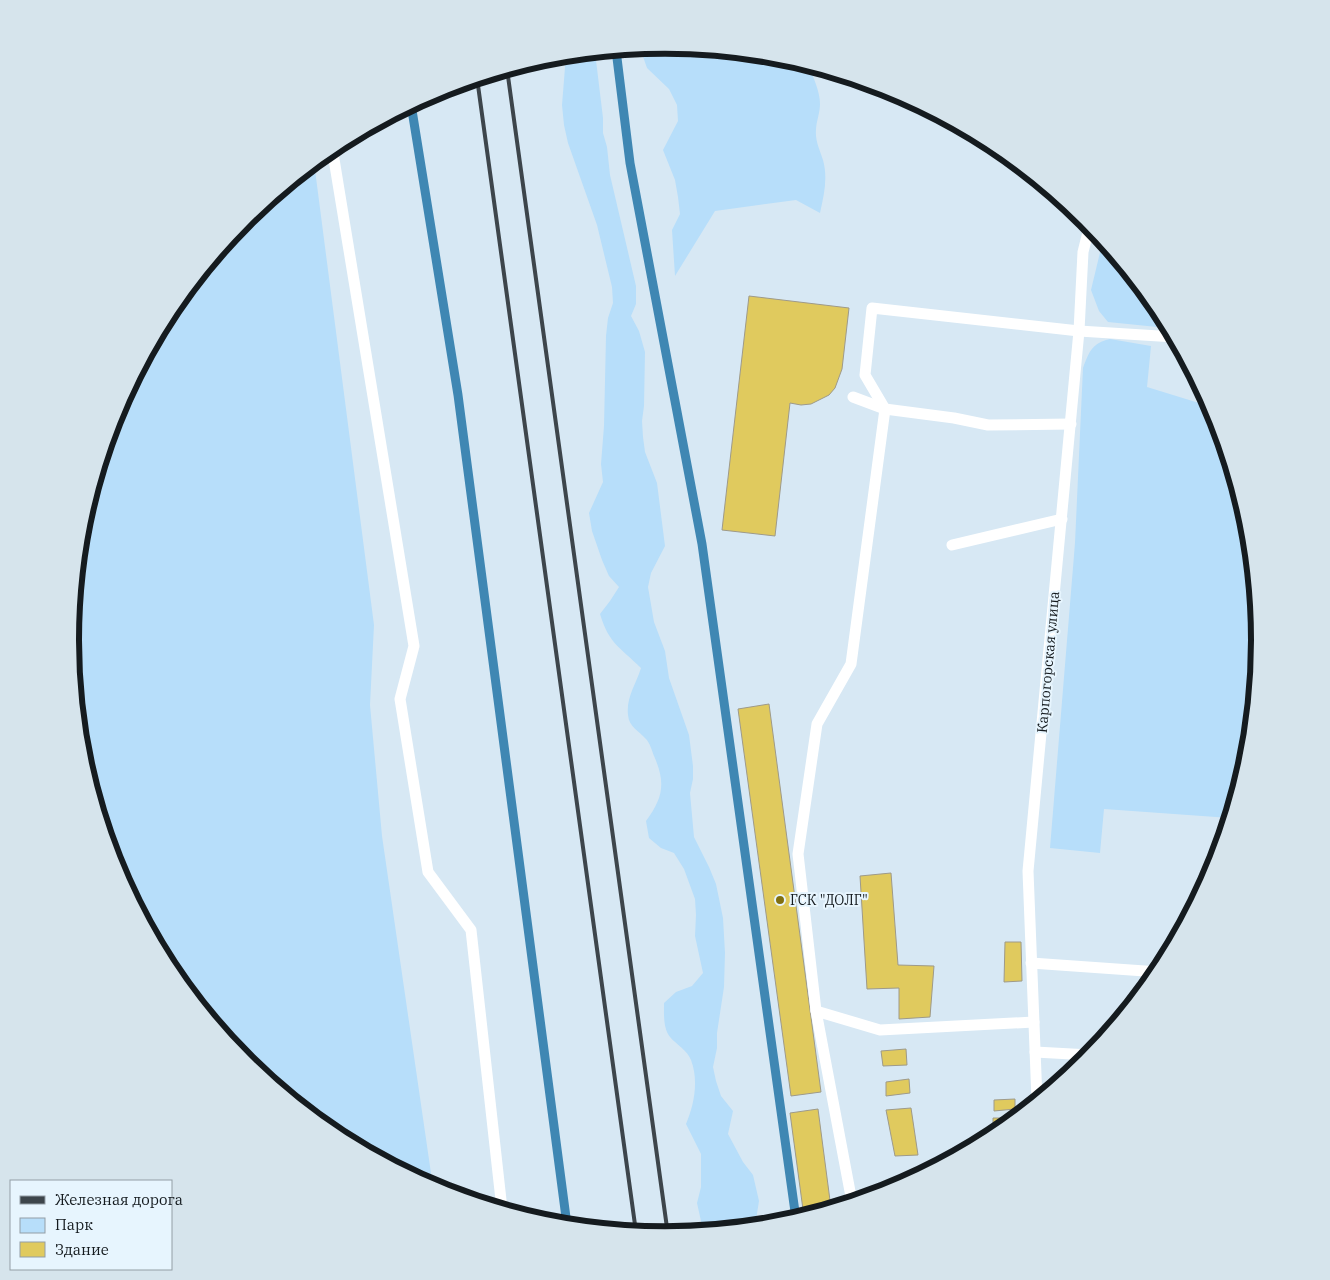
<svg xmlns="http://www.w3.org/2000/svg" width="1330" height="1280" font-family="'IBM Plex Serif',serif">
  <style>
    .green { fill: #b7defa }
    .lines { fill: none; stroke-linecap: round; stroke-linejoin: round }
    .stream { stroke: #3f87b3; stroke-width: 9 }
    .building { fill: #e0ca5e; stroke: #9e9a8a }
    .lane { stroke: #fff; stroke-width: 11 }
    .rail { stroke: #3d454b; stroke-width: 4 }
    .poi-dot { fill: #827010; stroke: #e7f5fe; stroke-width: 2 }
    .labels { text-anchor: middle; stroke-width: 4; stroke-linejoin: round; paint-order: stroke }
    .street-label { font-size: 14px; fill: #151b1f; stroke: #e7f5fe }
    .poi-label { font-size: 14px; fill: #151b1f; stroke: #e7f5fe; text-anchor: start }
    .rim { fill: none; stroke: #151b1f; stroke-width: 6 }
  </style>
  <rect width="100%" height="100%" fill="#d7e8f4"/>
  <!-- green -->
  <g class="green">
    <path d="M665,45L781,56L807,64C813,75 820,92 820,104C820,113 816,122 816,130C815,141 820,150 823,160C828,178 824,195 820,213L796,200L715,211L675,276L672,230L680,214L678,197L675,180L663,150L678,121L677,105L669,89L647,68L640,48Z"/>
    <path d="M595,52L603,118V133L607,147L610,175L636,286V304L631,316L639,331L645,352L644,406L642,421L643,437L645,452L657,483L665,546L651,573L648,587L654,622L665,651L669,678L689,735L693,766V779L690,793L694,837L709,867L716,884L723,918L725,953L724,987L717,1033V1048L713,1067L716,1081L721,1096L733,1111L728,1134L743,1162L753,1175L759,1201L755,1226L700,1232L701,1221L697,1203L701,1187V1154L686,1124C694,1105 699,1081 691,1060C687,1050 677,1045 670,1037C663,1028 664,1014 664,1003L676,992L692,986L703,973L695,936L696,915L695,899L684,869L674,853L661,848L649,838L646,821C663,798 666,783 654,756C652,751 650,743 646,739C639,731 629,727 628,715C626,698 636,684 641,668C620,647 609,644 600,614L610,601L619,587L609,576L602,560L592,531L589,513L603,482L601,464L604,426L606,336L608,318L613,303L612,287L597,225L568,143L564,125L562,105L566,55Z"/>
    <polygon points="314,162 374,625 370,705 382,836 433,1187 334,1135 244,1061 170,970 115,867 81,756 70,640 81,524 115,412 170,309 244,219"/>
    <path d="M1103,240C1116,256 1168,312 1167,328L1108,322L1099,311L1091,290Z"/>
    <path d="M1110,339L1151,346L1147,387L1212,407L1215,413L1249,524L1260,640L1249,756L1230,818L1104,809L1100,853L1050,848L1075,543L1083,368C1089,352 1092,343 1110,339Z"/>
  </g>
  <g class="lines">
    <!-- stream -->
    <g class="stream">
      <polyline points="616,50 630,163 702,544 796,1219"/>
      <polyline points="411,104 458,395 567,1225"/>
    </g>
  </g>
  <!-- building -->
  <g class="building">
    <polygon points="749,296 849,308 842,369 835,388 829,395 811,404 801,405 790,403 775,536 722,530"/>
    <polygon points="769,704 821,1092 791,1096 738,709"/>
    <polygon points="891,873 898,965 934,966 930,1017 899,1019 899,988 867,989 860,876"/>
    <polygon points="1005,942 1021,942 1022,981 1004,982"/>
    <polygon points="906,1049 907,1065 883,1066 881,1051"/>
    <polygon points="909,1079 910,1093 886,1096 886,1082"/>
    <polygon points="1015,1099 1015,1109 994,1111 994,1100"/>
    <polygon points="911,1108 918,1155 895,1156 886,1110"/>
    <polygon points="818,1109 831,1208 804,1217 790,1113"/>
    <polygon points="993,1118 1016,1118 993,1136"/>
    <polygon points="913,1179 892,1190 890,1191 889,1183"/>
  </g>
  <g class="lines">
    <!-- lane -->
    <g class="lane">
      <polyline points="332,147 414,646 400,699 428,872 471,930 502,1209"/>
      <polyline points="853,397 885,409 954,418 988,425 1071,424"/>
      <polyline points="952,545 1062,519"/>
      <polyline points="1031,963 1159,972"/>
      <polyline points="816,1011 880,1030 1034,1022"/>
      <polyline points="1035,1052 1090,1055"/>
      <polyline points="1037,1100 1028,871 1079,331 1083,252 1090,224"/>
      <polyline points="852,1202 816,1011 798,854 817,724 851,664 885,409 865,375 872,308 1079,331 1175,337"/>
    </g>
    <!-- rail -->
    <g class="rail">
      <polyline points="507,69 668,1235"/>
      <polyline points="477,78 636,1232"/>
    </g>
  </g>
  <!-- markers -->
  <circle class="poi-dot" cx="780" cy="900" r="5"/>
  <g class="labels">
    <!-- street labels -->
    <g class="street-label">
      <text transform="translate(1048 662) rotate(-85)" y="5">Карпогорская улица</text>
    </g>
    <!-- poi labels -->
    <g class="poi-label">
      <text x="790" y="905">ГСК "ДОЛГ"</text>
    </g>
  </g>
  <!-- crop -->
  <path d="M0 0H1330V1280H0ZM79 640a586 586 0 1 1 1172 0a586 586 0 1 1-1172 0Z" fill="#d6e4ec" fill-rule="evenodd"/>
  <path class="rim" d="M79 640a586 586 0 1 1 1172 0a586 586 0 1 1-1172 0Z"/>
  <!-- legend -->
  <rect x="10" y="1180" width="162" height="90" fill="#e7f5fe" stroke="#939ea5"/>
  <rect x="20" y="1196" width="25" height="8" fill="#3d454b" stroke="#939ea5"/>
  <text x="55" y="1205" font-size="15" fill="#151b1f">Железная дорога</text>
  <rect x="20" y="1218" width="25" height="15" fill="#b7defa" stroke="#939ea5"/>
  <text x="55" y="1230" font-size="15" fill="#151b1f">Парк</text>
  <rect x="20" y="1242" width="25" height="15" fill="#e0ca5e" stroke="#939ea5"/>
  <text x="55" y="1255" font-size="15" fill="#151b1f">Здание</text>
</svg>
